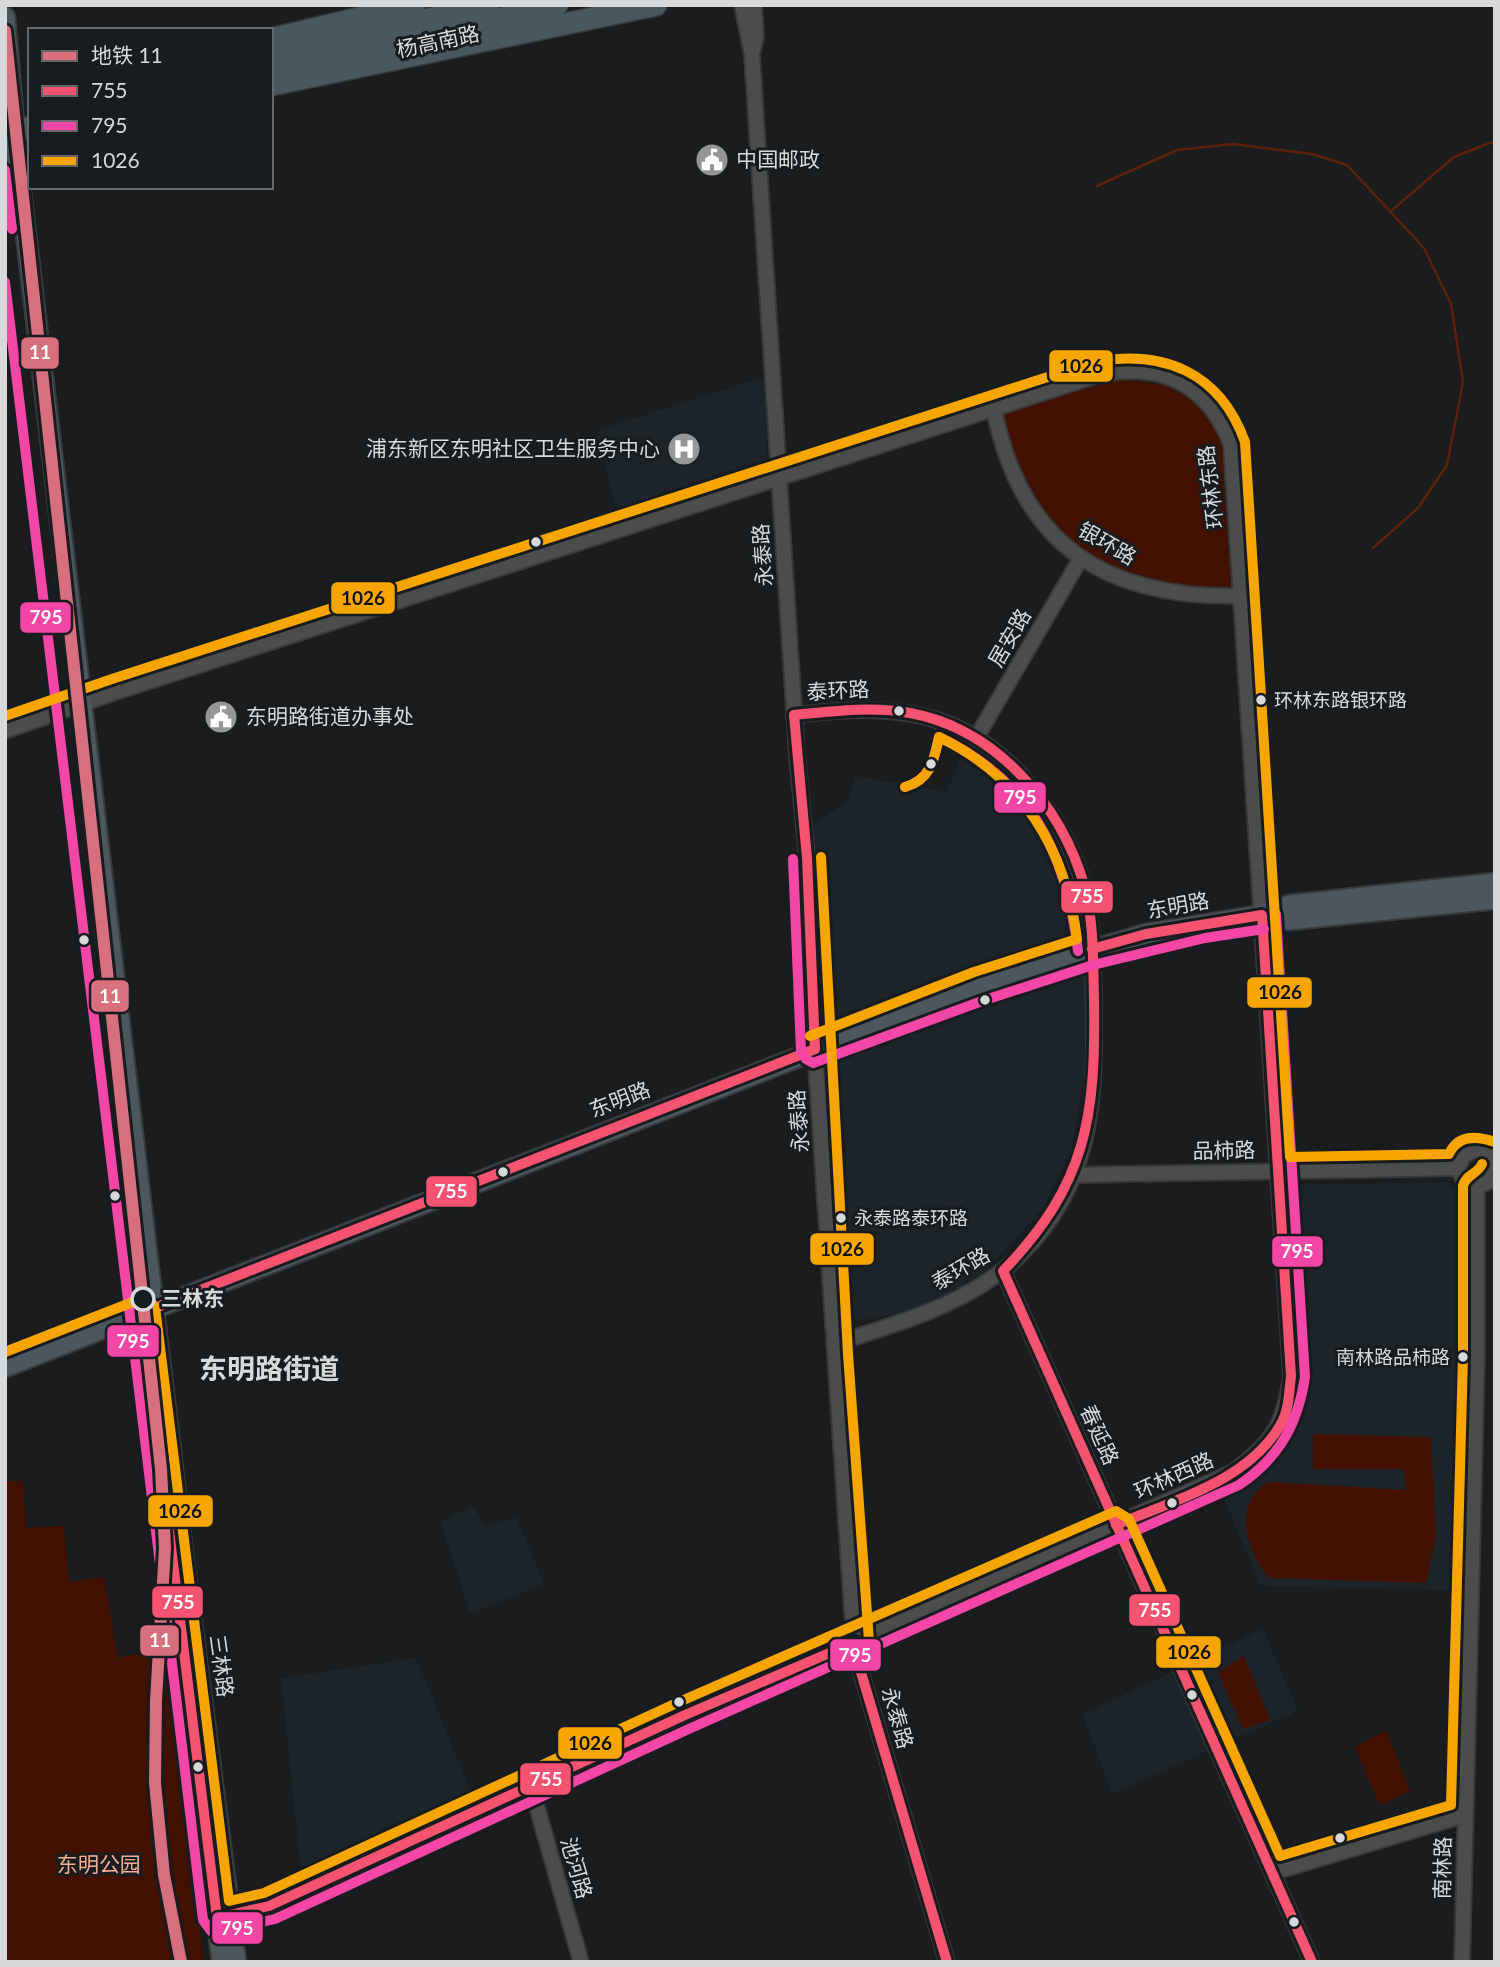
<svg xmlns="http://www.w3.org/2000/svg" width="1500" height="1967" font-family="Lato,'Noto Sans SC',sans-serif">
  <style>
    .built { fill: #1d2429 }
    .green { fill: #411204 }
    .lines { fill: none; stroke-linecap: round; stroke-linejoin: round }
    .stream { stroke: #5c210b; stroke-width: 2.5 }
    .minor-casing { stroke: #373839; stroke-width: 18 }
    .major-casing { stroke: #373839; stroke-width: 23 }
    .highway-casing { stroke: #373839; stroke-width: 24 }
    .minor { stroke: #4b4d4d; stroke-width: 14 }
    .major { stroke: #4b575c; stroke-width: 19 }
    .highway { stroke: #48585e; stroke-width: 21 }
    .highway-bridge-casing { stroke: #373839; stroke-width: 24; stroke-linecap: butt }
    .highway-bridge { stroke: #48585e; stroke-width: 21 }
    .bus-1-casing { stroke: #191c1e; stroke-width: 16 }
    .bus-2-casing { stroke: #191c1e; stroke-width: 16 }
    .bus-3-casing { stroke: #191c1e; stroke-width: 16 }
    .bus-1 { stroke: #f65372; stroke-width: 10 }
    .bus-2 { stroke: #f346a5; stroke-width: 10 }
    .bus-3 { stroke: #f7a600; stroke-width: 10 }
    .metro-1-casing { stroke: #191c1e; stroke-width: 18 }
    .metro-1 { stroke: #d76f7e; stroke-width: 12 }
    .bus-dot { fill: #d6d8d9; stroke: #191c1e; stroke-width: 2.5 }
    .stop-dot { fill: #191c1e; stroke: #d6d8d9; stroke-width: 3.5 }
    .labels { text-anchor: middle; stroke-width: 6; stroke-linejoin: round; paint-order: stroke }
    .bus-label { font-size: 19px; fill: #d6d8d9; stroke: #191c1e; text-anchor: start }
    .street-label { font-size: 21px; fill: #d6d8d9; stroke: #191c1e }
    .poi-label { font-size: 21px; fill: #d6d8d9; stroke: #191c1e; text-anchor: start }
    .stop-label { font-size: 21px; font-weight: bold; fill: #d6d8d9; stroke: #191c1e; text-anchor: start }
    .park-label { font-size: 21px; fill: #f6ad95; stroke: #191c1e }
    .district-label { font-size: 28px; font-weight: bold; fill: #d6d8d9; stroke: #191c1e }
    .line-badge { stroke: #191c1e; stroke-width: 2.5 }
    .badge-label { font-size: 19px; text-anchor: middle; font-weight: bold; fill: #fff }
    .pale-badge-label { font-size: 19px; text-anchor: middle; font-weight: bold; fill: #111 }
  </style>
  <rect width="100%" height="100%" fill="#1a1c1d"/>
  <!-- built -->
  <g class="built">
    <polygon points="764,377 768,468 617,512 597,430"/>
    <polygon points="967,746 1019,789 1066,861 1081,927 1086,974 1084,1074 1072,1150 1042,1210 990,1266 956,1291 898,1314 843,1323 812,824 847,803 855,776 946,792"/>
    <polygon points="1447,1182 1463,1197 1457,1590 1261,1586 1221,1492 1275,1452 1297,1420 1303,1372 1288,1185"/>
    <polygon points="473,1506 486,1527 516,1517 544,1584 470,1613 441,1522"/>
    <polygon points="1263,1629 1298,1711 1112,1794 1083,1714"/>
    <polygon points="416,1658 472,1795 301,1870 281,1678"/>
  </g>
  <!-- green -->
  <g class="green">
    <path d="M1121,379L1165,385L1195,402L1216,425L1222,449L1231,590C1152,590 1076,566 1032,494C1017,470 1010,440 1002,413Z"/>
    <path d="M1313,1434L1431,1437L1436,1536L1426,1583L1269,1578C1246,1551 1232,1504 1268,1482L1406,1490L1404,1469H1313Z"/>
    <polygon points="5,1481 23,1481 26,1528 64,1526 69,1582 104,1577 118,1658 174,1647 203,1962 10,1962 5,1955"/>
    <polygon points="1244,1656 1270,1720 1243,1729 1218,1672"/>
    <polygon points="1386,1730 1410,1791 1380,1806 1355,1747"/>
  </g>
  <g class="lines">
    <!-- stream -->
    <g class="stream">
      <polyline points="1097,186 1177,150 1233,144 1312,154 1347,165 1424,248 1451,304 1463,382 1447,465 1418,508 1373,548"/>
      <polyline points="1392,210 1454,157 1495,141"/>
    </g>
    <defs>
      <g id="minor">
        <polyline points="742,5 752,55 797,756 807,858 815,1049 852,1612 860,1669 947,1962"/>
        <polyline points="753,50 756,37 754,5"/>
        <path d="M994,409C1021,546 1106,599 1242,596"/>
        <path d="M794,715C838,710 882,706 926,717C1002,735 1065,814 1084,887C1095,930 1093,975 1094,1019C1095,1108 1089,1186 1022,1253C973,1303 899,1323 834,1344"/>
        <path d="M5,731L116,692L1098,375C1161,362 1207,383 1231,444L1291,1376C1284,1425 1273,1443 1233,1472L685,1715L269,1906L222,1918"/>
        <polyline points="975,740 1081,558"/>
        <polyline points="1495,1167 1489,1155 1476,1150 1463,1156 1458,1168 1464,1181 1477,1187 1490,1181 1495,1169"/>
        <polyline points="1074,1175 1458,1168"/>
        <polyline points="1003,1271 1312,1962"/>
        <polyline points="531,1786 581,1962"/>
        <polyline points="1272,1873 1465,1815"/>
        <polyline points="1462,1962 1477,1356 1477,1187"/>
      </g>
      <g id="major">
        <polyline points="5,17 16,151 184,1563 236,1962"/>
        <polyline points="5,196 11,213"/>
        <polyline points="1263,915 1289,920 1495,899"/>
        <polyline points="5,1367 1011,974 1146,934 1262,915 1290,905 1495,883"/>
        <polyline points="201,1793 222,1962"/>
      </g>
      <g id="highway">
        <polyline points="271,39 414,5"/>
        <polyline points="271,56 488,5"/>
        <polyline points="273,71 557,5"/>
        <polyline points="271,85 656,5"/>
      </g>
    </defs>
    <!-- minor casing -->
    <use href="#minor" class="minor-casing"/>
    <!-- major casing -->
    <use href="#major" class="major-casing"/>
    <!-- highway casing -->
    <use href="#highway" class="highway-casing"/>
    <!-- minor -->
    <use href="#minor" class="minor"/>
    <!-- major -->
    <use href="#major" class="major"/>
    <!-- highway -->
    <use href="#highway" class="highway"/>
    <defs>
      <polyline id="highway-bridge" points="5,136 30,127"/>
    </defs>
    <!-- highway-bridge casing -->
    <use href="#highway-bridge" class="highway-bridge-casing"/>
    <!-- highway-bridge -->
    <use href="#highway-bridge" class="highway-bridge"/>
    <defs>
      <g id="bus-1">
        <path d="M794,715C833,711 872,706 910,713C997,729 1062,806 1085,888C1094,924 1093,963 1094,999C1096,1117 1087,1184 1003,1271L1312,1962"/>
        <polyline points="794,715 807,858 815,1049"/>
        <path d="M1092,949L1146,934L1262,915L1291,1376C1289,1392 1289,1410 1281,1424C1249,1481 1172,1501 1116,1525"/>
        <polyline points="815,1049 142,1313 217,1918 269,1906 685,1715 855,1642"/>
        <polyline points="855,1642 860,1669 947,1962"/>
      </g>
      <g id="bus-2">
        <polyline points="5,170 12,229"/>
        <path d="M5,282L203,1920L211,1931L220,1932L275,1919L691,1728L1239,1485C1279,1458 1298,1424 1305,1377L1276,914"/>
        <path d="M905,787C930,780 934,761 939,737C1032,781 1066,853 1078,951"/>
        <polyline points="793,859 801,1051 806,1059 813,1063 985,1000 1093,965 1205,938 1264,929"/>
      </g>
      <g id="bus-3">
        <path d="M5,716L112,679L1094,362C1163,349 1220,372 1245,442L1290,1157L1449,1154C1458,1134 1478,1136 1495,1142"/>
        <polyline points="821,857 848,1354 869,1641"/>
        <path d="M810,1036L974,972L1077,939C1066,849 1022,777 939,737C934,761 930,780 905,787"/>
        <path d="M5,1352L138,1300L149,1301L155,1307L229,1901L264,1893L679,1702L1116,1511L1129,1519L1280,1856L1451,1805L1463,1356V1186C1466,1174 1478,1174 1482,1164"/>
      </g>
    </defs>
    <!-- bus-1 casing -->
    <use href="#bus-1" class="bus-1-casing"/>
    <!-- bus-2 casing -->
    <use href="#bus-2" class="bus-2-casing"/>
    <!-- bus-3 casing -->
    <use href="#bus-3" class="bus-3-casing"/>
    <!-- bus-1 -->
    <use href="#bus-1" class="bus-1"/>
    <!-- bus-2 -->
    <use href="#bus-2" class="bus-2"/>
    <!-- bus-3 -->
    <use href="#bus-3" class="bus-3"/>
    <defs>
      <polyline id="metro-1" points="5,31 161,1469 165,1548 156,1700 155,1783 164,1875 181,1962"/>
    </defs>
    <!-- metro-1 casing -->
    <use href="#metro-1" class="metro-1-casing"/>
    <!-- metro-1 -->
    <use href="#metro-1" class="metro-1"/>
  </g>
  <!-- icons -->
  <defs>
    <symbol id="civic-disc" viewBox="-11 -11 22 22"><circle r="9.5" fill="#949697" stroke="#191c1e"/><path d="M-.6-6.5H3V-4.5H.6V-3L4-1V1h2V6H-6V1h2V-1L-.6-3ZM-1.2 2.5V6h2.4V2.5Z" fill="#fff"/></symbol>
    <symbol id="hospital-disc" viewBox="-11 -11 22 22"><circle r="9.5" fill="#949697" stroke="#191c1e"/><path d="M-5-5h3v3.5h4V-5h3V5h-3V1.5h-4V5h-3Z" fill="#fff"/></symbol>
  </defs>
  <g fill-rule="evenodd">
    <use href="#civic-disc" x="693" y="141" width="38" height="38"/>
    <use href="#hospital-disc" x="665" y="430" width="38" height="38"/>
    <use href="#civic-disc" x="202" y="698" width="38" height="38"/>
  </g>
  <!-- markers -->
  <g class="bus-dot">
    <circle cx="536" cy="542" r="6"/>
    <circle cx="1261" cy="700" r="6"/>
    <circle cx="899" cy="711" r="6"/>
    <circle cx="931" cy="764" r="6"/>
    <circle cx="84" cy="940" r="6"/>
    <circle cx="985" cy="1000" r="6"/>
    <circle cx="503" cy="1172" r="6"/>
    <circle cx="115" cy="1196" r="6"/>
    <circle cx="841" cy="1218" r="6"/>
    <circle cx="1463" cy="1357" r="6"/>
    <circle cx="1172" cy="1503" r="6"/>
    <circle cx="1192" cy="1695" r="6"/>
    <circle cx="679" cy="1702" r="6"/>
    <circle cx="198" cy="1767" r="6"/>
    <circle cx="1340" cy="1838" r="6"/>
    <circle cx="1294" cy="1922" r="6"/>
  </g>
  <circle class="stop-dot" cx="143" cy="1299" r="11"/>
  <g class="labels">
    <!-- bus labels -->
    <g class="bus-label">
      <text x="1274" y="707">环林东路银环路</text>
      <text x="854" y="1225">永泰路泰环路</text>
      <text x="1450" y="1364" text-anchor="end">南林路品柿路</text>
    </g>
    <!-- street labels -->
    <g class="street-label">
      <text transform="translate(438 42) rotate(-12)" y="7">杨高南路</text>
      <text transform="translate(1211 487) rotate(-97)" y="7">环林东路</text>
      <text transform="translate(1107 544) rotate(30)" y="7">银环路</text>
      <text transform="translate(763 555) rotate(-94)" y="7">永泰路</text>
      <text transform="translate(1010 638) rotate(-60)" y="7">居安路</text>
      <text transform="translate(838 691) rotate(-3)" y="7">泰环路</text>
      <text transform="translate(1178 906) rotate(-10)" y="7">东明路</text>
      <text transform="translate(620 1100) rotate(-21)" y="7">东明路</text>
      <text transform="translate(799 1121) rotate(-94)" y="7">永泰路</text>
      <text transform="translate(1224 1151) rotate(-1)" y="7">品柿路</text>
      <text transform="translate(961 1269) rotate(-30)" y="7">泰环路</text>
      <text transform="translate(1099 1435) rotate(66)" y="7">春延路</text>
      <text transform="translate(1174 1476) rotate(-24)" y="7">环林西路</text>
      <text transform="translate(221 1666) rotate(82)" y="7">三林路</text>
      <text transform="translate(897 1718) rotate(74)" y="7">永泰路</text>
      <text transform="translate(576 1868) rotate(74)" y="7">池河路</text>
      <text transform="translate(1443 1868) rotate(-89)" y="7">南林路</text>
    </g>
    <!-- poi labels -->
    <g class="poi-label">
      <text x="736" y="167">中国邮政</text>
      <text x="660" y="456" text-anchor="end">浦东新区东明社区卫生服务中心</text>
      <text x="246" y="724">东明路街道办事处</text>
    </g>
    <!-- stop labels -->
    <g class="stop-label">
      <text x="161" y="1306">三林东</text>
    </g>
    <!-- park labels -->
    <g class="park-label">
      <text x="99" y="1872">东明公园</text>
    </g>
    <!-- district labels -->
    <g class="district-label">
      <text x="269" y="1379">东明路街道</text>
    </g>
  </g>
  <g class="line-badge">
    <rect x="20" y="336" width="40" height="34" rx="7" fill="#d76f7e"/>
    <rect x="1048" y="349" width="66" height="34" rx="7" fill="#f7a600"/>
    <rect x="330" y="581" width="66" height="34" rx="7" fill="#f7a600"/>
    <rect x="19" y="601" width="53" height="33" rx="7" fill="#f346a5"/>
    <rect x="993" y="781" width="54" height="33" rx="7" fill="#f346a5"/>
    <rect x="1060" y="880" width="54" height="34" rx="7" fill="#f65372"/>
    <rect x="1246" y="976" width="67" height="33" rx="7" fill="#f7a600"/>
    <rect x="90" y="979" width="40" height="34" rx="7" fill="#d76f7e"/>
    <rect x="425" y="1175" width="53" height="33" rx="7" fill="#f65372"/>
    <rect x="809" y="1232" width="66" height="34" rx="7" fill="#f7a600"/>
    <rect x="1271" y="1235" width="53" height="33" rx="7" fill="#f346a5"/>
    <rect x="106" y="1324" width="54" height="34" rx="7" fill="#f346a5"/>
    <rect x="147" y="1494" width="67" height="34" rx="7" fill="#f7a600"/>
    <rect x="151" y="1585" width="53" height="34" rx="7" fill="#f65372"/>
    <rect x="1128" y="1593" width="53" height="34" rx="7" fill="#f65372"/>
    <rect x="139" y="1624" width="41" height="33" rx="7" fill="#d76f7e"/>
    <rect x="1155" y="1635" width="67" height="34" rx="7" fill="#f7a600"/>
    <rect x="829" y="1638" width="53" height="34" rx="7" fill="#f346a5"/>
    <rect x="557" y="1726" width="66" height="34" rx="7" fill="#f7a600"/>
    <rect x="519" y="1762" width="53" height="34" rx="7" fill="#f65372"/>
    <rect x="211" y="1911" width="53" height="34" rx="7" fill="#f346a5"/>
  </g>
  <g class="badge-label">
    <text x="40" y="359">11</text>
    <text x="46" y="624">795</text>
    <text x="1020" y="804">795</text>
    <text x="1087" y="903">755</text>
    <text x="110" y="1003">11</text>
    <text x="451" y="1198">755</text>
    <text x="1297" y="1258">795</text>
    <text x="133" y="1348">795</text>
    <text x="178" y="1609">755</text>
    <text x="1155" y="1617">755</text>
    <text x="160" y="1647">11</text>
    <text x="855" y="1662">795</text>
    <text x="546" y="1786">755</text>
    <text x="237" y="1935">795</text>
  </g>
  <g class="pale-badge-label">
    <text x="1081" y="373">1026</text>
    <text x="363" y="605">1026</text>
    <text x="1280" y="999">1026</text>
    <text x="842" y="1256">1026</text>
    <text x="180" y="1518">1026</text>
    <text x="1189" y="1659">1026</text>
    <text x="590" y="1750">1026</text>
  </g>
  <!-- border -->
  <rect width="1500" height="1967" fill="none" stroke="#d6d8d9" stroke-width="14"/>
  <!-- legend -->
  <rect x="28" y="28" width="245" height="161" fill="#191c1e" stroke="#656769" stroke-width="2"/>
  <rect x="42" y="51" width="35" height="10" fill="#d76f7e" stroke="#656769" stroke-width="2"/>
  <text x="91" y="63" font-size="21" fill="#d6d8d9">地铁 11</text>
  <rect x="42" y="86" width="35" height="10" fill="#f65372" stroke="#656769" stroke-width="2"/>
  <text x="91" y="98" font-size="21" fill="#d6d8d9">755</text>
  <rect x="42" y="121" width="35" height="10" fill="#f346a5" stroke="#656769" stroke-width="2"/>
  <text x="91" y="133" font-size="21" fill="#d6d8d9">795</text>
  <rect x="42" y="156" width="35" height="10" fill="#f7a600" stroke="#656769" stroke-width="2"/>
  <text x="91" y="168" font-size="21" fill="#d6d8d9">1026</text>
</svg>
